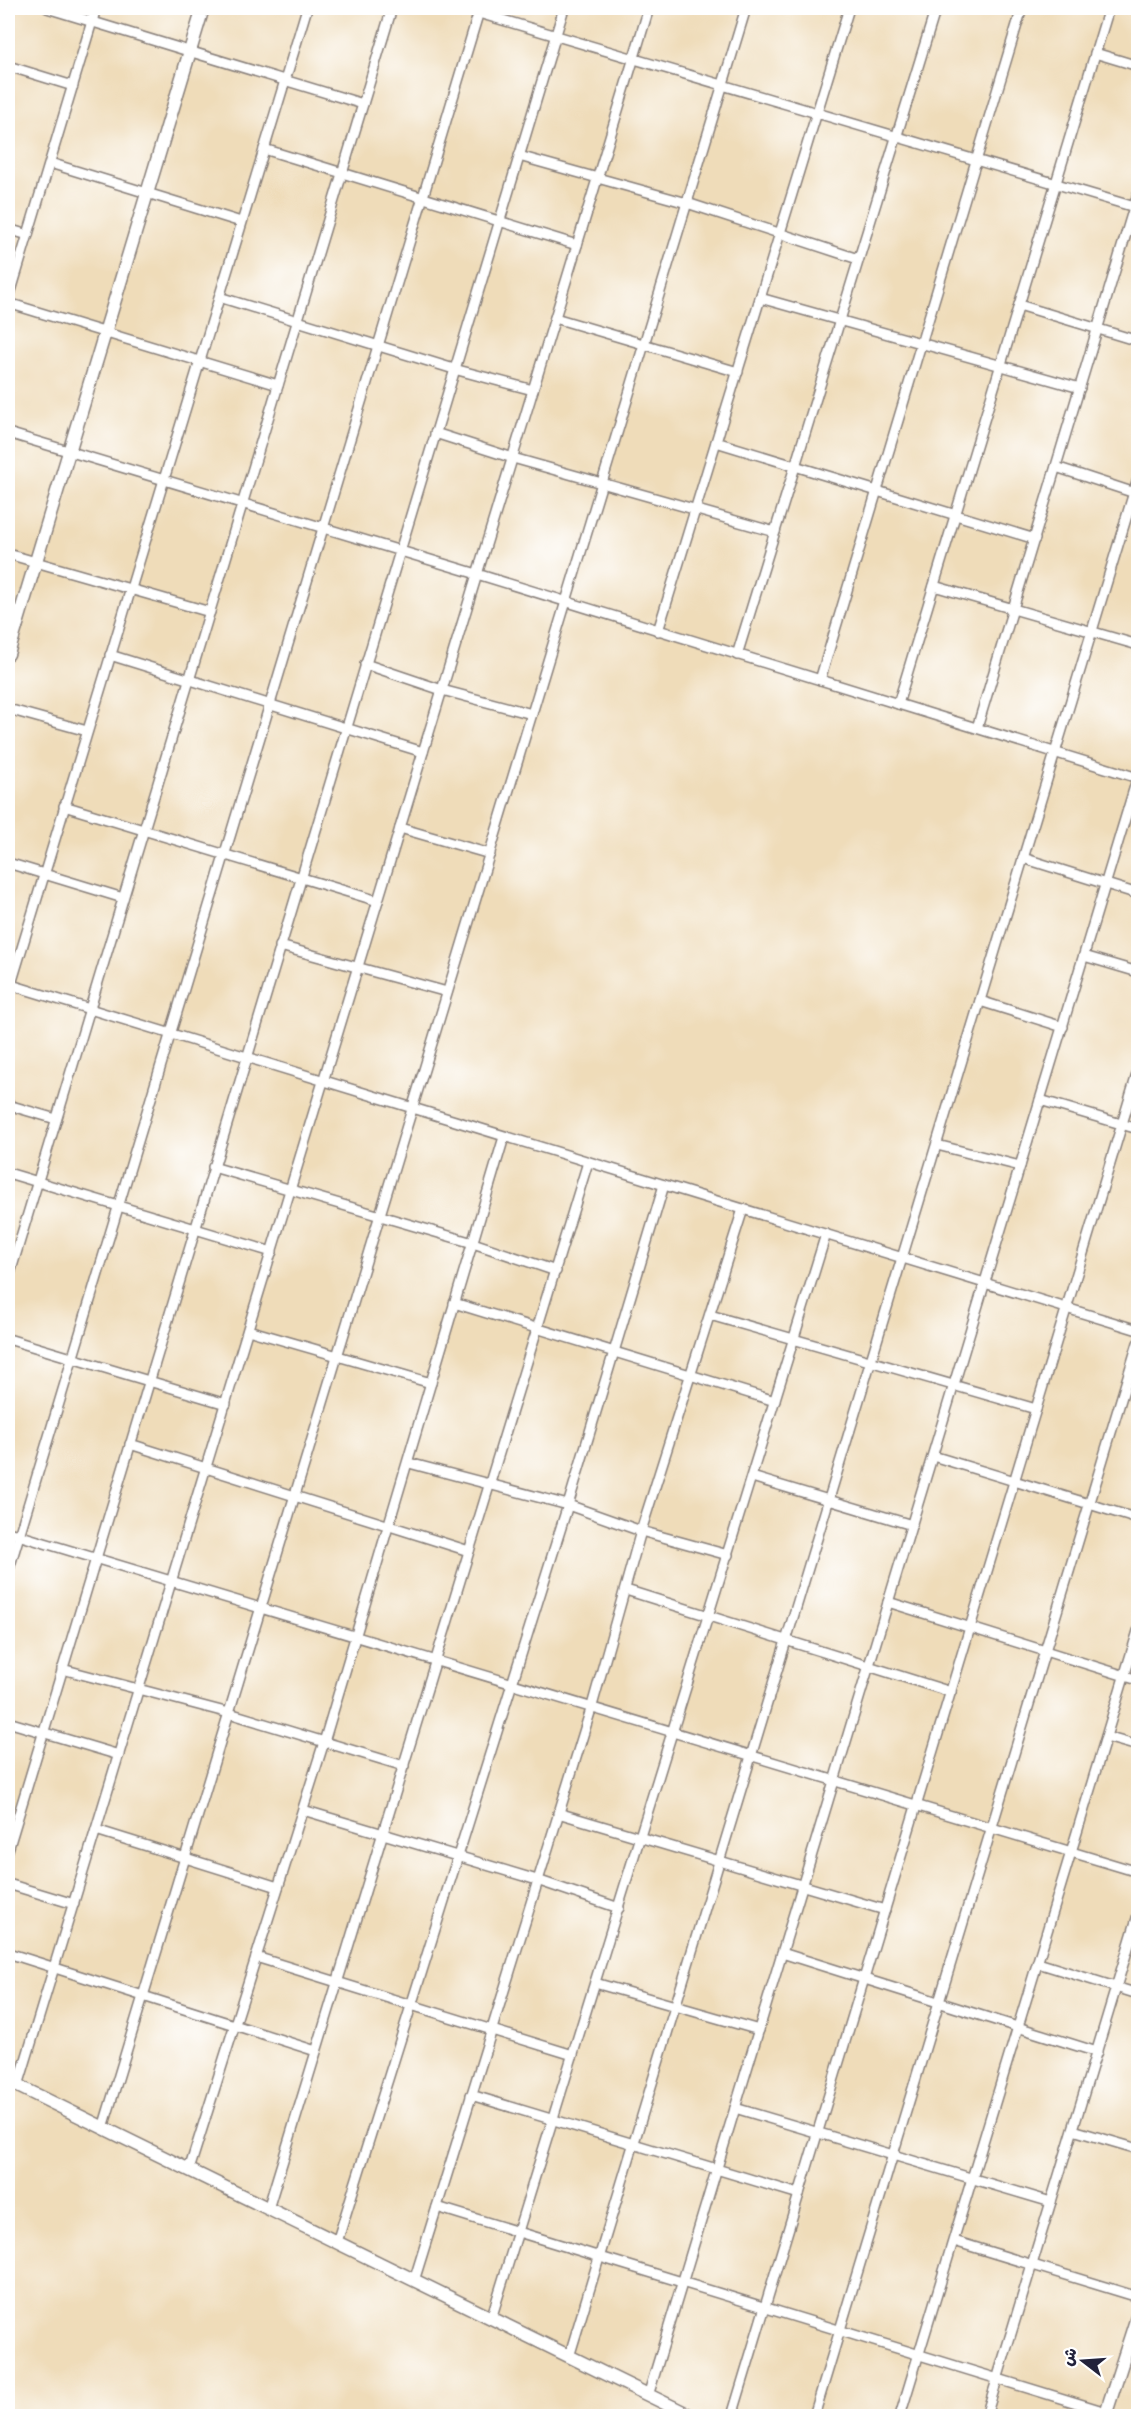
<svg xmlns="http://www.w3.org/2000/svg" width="1146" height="2424" font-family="'Playpen Sans','Playpen Sans Arabic',sans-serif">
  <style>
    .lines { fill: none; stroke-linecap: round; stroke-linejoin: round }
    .street-casing { stroke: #887f7a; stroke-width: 12 }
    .secondary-casing { stroke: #887f7a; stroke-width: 15 }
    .street { stroke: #fff; stroke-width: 9 }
    .secondary { stroke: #fff; stroke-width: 12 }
  </style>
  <rect width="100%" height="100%" fill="#fff"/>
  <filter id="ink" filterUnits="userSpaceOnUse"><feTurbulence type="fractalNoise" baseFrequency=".0167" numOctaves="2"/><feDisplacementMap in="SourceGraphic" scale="12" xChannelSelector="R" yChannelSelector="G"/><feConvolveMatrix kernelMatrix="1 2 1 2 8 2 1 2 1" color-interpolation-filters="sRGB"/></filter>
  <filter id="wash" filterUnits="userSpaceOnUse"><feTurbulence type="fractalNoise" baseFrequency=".008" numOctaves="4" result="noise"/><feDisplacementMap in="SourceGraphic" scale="24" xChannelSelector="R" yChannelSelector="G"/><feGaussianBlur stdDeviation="1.35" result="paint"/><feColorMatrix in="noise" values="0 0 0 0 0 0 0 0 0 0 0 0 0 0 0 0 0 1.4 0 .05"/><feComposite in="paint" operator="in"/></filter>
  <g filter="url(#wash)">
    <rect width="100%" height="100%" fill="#efdcb9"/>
  </g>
  <g filter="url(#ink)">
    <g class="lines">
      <defs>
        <g id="street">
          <polyline points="47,8 363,104"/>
          <polyline points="462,8 1138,208"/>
          <polyline points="8,15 10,8"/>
          <polyline points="1095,53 1138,66"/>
          <polyline points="8,66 73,86"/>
          <polyline points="264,149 577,245"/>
          <polyline points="519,156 687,203 858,259"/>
          <polyline points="50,163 241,222"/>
          <polyline points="8,229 28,235"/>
          <polyline points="219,297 454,369 533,390"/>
          <polyline points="760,298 1080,388"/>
          <polyline points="8,301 96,8"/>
          <polyline points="8,303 278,385"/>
          <polyline points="1019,305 1138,341"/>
          <polyline points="555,318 738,372"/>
          <polyline points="8,433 477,574 1138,778"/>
          <polyline points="435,433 513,458 775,532"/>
          <polyline points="716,442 1035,539"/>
          <polyline points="1056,467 1138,494"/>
          <polyline points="8,554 210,612"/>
          <polyline points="934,586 1138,645"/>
          <polyline points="658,631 849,8"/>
          <polyline points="110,655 423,752"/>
          <polyline points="737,655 936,8"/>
          <polyline points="365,664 442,690 532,714"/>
          <polyline points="820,680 1022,8"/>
          <polyline points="898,704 1109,8"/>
          <polyline points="8,709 87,731"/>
          <polyline points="977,728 1138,194"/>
          <polyline points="64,806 378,901"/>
          <polyline points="400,828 490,854"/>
          <polyline points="1023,858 1138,894"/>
          <polyline points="8,863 123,898"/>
          <polyline points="280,946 447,992"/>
          <polyline points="1084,956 1138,972"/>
          <path d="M8,984C385,1099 762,1214 1138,1330"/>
          <polyline points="8,994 307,8"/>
          <polyline points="980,1001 1063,1027"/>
          <polyline points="1040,1100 1138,1129"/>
          <polyline points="8,1105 56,1119"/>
          <polyline points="937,1145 1020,1166"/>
          <polyline points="213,1167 473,1243 556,1271"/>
          <polyline points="8,1173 272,1252"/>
          <polyline points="8,1280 392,8"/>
          <polyline points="454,1303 775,1401"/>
          <polyline points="710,1315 1036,1409"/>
          <polyline points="248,1330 431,1383"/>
          <polyline points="8,1339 226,1404"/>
          <polyline points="130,1444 469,1551"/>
          <polyline points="933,1456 1138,1519"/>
          <polyline points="409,1463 568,1505 641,1531 728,1555"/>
          <polyline points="752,1477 912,1525"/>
          <polyline points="8,1532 1138,1872"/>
          <polyline points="8,1572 480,8"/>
          <polyline points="626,1590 951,1692"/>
          <polyline points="888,1602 1138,1680"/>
          <polyline points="62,1669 229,1713 404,1766"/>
          <polyline points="8,1722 119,1755"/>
          <polyline points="1106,1737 1138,1746"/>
          <polyline points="303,1810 537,1880 619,1908"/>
          <polyline points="558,1813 885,1910"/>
          <polyline points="96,1830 278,1887"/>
          <polyline points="8,1850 564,8"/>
          <polyline points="8,1884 74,1904"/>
          <polyline points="8,1953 316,2051"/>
          <polyline points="782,1953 1097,2052"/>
          <polyline points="256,1957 573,2055"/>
          <polyline points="1038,1963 1138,1994"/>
          <polyline points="595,1983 759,2030"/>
          <polyline points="18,2086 649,8"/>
          <polyline points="471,2095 799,2194"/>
          <polyline points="735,2108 1051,2202"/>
          <polyline points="103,2128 746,8"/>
          <polyline points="1073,2130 1138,2149"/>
          <polyline points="189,2170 324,1742 504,1137"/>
          <polyline points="437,2207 1106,2412"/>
          <polyline points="268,2209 588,1162"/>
          <polyline points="954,2241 1138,2297"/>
          <polyline points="337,2242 568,1505 664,1185"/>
          <polyline points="414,2281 592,1706 641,1531 743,1209"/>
          <polyline points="491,2319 826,1234"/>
          <polyline points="569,2357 1138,479"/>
          <polyline points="648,2396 1138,776"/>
          <polyline points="732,2416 1138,1071"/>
          <polyline points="814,2416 1138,1343"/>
          <polyline points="900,2416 1138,1631"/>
          <polyline points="986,2416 1138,1915"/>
        </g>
        <g id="secondary">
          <polyline points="8,654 203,8"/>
          <polyline points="8,2081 691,2416"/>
          <polyline points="1105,2416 1138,2314"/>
        </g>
      </defs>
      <!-- street casing -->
      <use href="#street" class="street-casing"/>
      <!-- secondary casing -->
      <use href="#secondary" class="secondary-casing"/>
      <!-- street -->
      <use href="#street" class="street"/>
      <!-- secondary -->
      <use href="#secondary" class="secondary"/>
    </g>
  </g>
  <!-- margin -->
  <rect width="1146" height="2424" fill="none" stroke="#fff" stroke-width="30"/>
  <!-- north arrow -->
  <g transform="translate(1083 2361) rotate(287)" stroke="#ffffff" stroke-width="4.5" paint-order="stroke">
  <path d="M0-4.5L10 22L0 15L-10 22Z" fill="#22223b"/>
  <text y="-9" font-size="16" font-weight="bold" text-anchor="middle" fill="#22223b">ش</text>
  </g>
</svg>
